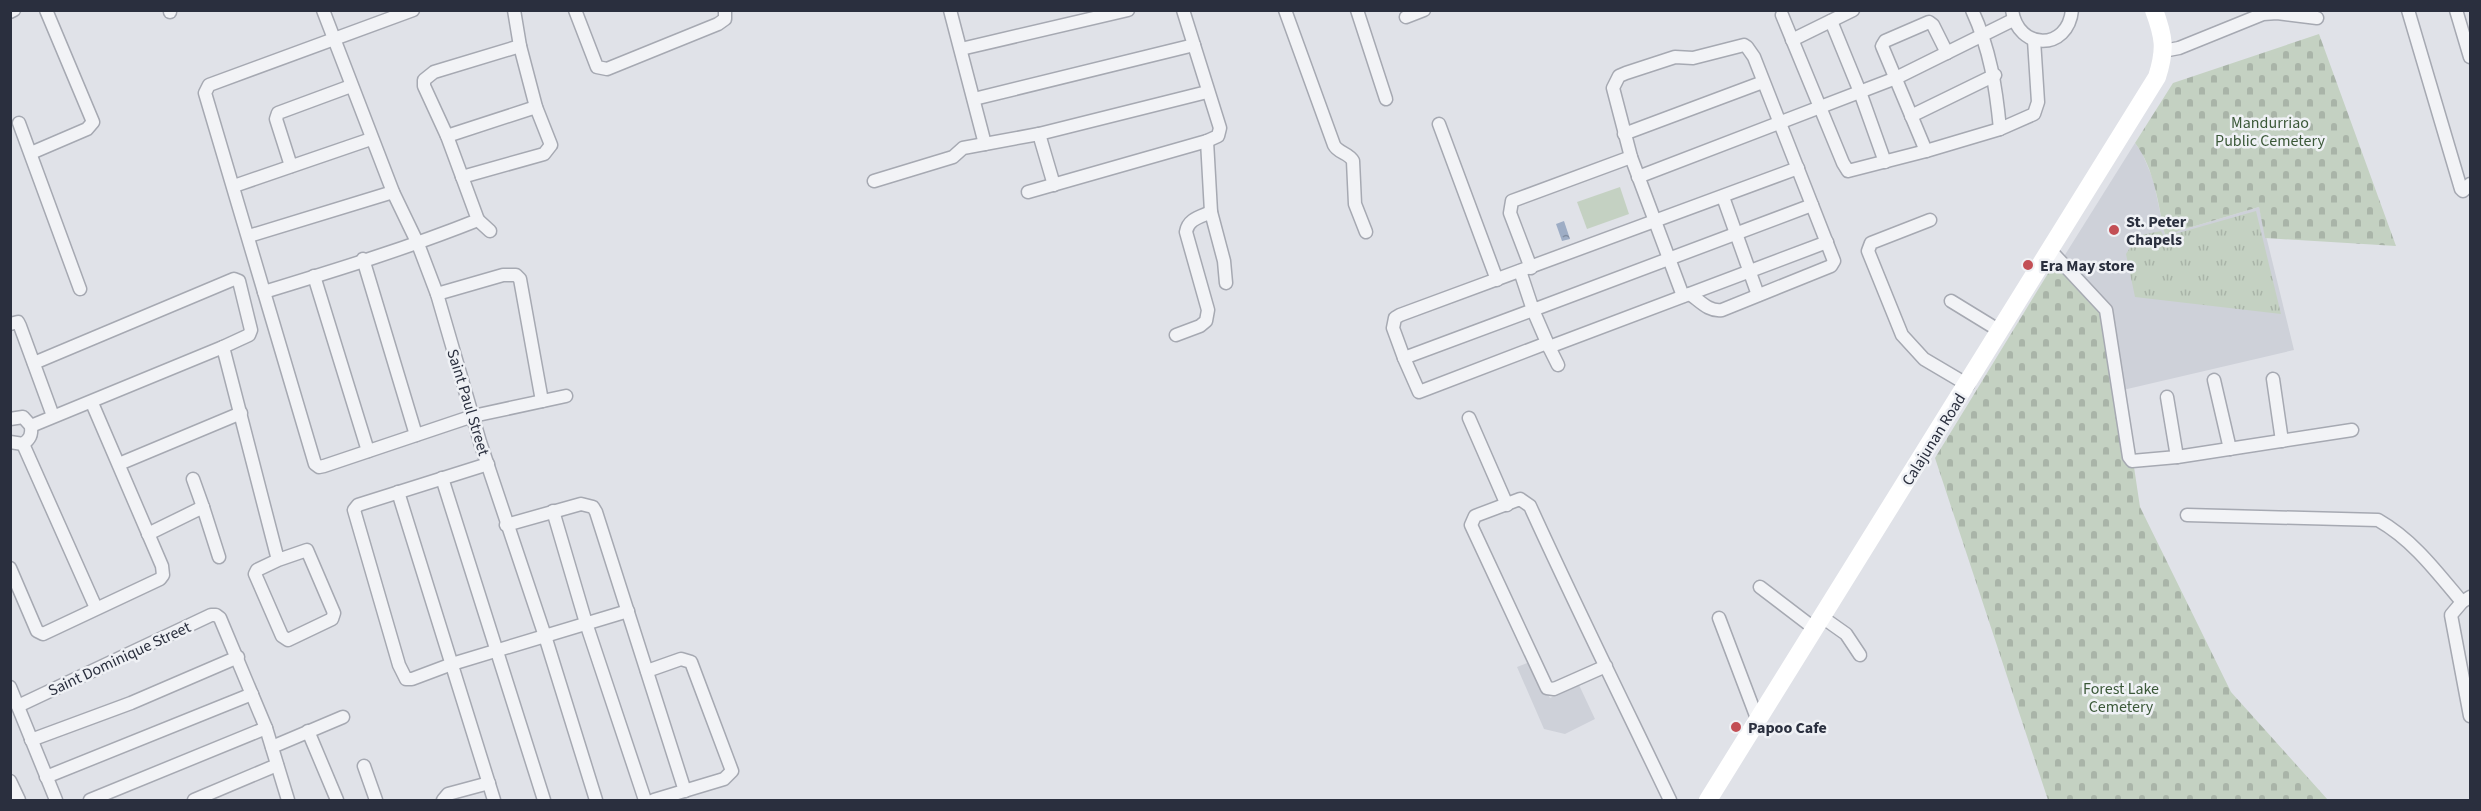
<svg xmlns="http://www.w3.org/2000/svg" width="2481" height="811" font-family="'Source Sans 3',sans-serif">
  <style>
    .built { fill: #ced1d9 }
    .grass { fill: url(#grass-tufts) }
    .cemetery { fill: url(#cemetery-stones) }
    .pitch { fill: #c4d1c2 }
    .water { fill: url(#water-ripples) }
    .lines { fill: none; stroke-linecap: round; stroke-linejoin: round }
    .minor-casing { stroke: #a6a9b2; stroke-width: 15 }
    .minor { stroke: #f2f3f6; stroke-width: 12 }
    .secondary { stroke: #fff; stroke-width: 18 }
    .poi-dot { fill: #c34f55; stroke: #eff1f5; stroke-width: 2 }
    .labels { text-anchor: middle; stroke-width: 5; stroke-linejoin: round; paint-order: stroke }
    .park-label { font-size: 16px; fill: #3b5838; stroke: #eff1f5 }
    .poi-label { font-size: 16px; font-weight: bold; fill: #2a2f3e; stroke: #eff1f5; text-anchor: start }
    .street-label { font-size: 16px; fill: #2a2f3e; stroke: #eff1f5 }
  </style>
  <defs>
    <pattern id="grass-tufts" width="24" height="20" patternUnits="userSpaceOnUse" patternTransform="scale(1.5)"><rect width="24" height="20" fill="#c4d1c2"/><path d="M3 7l-1-3M5 7V3M7 7l1-3M15 17l-1-3M17 17v-4M19 17l1-3" fill="none" stroke="#a9b4a8"/></pattern>
    <pattern id="cemetery-stones" width="16" height="16" patternUnits="userSpaceOnUse" patternTransform="scale(1.5)"><rect width="16" height="16" fill="#c4d1c2"/><path d="M2 7V4a2 2 0 0 1 4 0v3zM10 15v-3a2 2 0 0 1 4 0v3z" fill="#a9b4a8"/></pattern>
    <pattern id="water-ripples" width="26" height="14" patternUnits="userSpaceOnUse" patternTransform="scale(1.5)"><rect width="26" height="14" fill="#9eadc5"/><path d="M2 4q2-2 4 0t4 0M15 11q2-2 4 0t4 0" fill="none" stroke="#818da1"/></pattern>
  </defs>
  <rect width="100%" height="100%" fill="#e0e2e8"/>
  <!-- built -->
  <g class="built">
    <polygon points="2135,143 2142,153 2153,179 2165,235 2259,207 2294,350 2123,390 2063,258"/>
    <polygon points="1532,661 1550,698 1579,685 1595,719 1565,734 1544,729 1517,667"/>
  </g>
  <!-- grass -->
  <polygon class="grass" points="2256,211 2281,314 2135,297 2126,254 2137,236 2161,231 2164,237"/>
  <!-- cemetery -->
  <g class="cemetery">
    <path d="M2319,34L2396,246L2265,238L2259,207L2165,235C2158,205 2155,169 2135,143L2173,83Z"/>
    <polygon points="2055,262 2103,314 2128,467 2134,467 2140,507 2231,692 2328,800 2048,800 1935,458"/>
  </g>
  <!-- pitch -->
  <polygon class="pitch" points="1620,187 1629,214 1587,229 1577,202"/>
  <!-- water -->
  <polygon class="water" points="1564,221 1570,239 1562,241 1556,224"/>
  <g class="lines">
    <defs>
      <g id="minor">
        <polyline points="170,10 170,12"/>
        <polyline points="323,10 393,192 418,244 437,294 480,442 545,636 596,800"/>
        <polyline points="413,10 209,85 205,93 315,464 319,467 324,466 473,416 566,396"/>
        <polyline points="575,10 597,67 607,69 718,24 725,19 725,10"/>
        <polyline points="950,10 985,144"/>
        <path d="M1285,10L1334,145C1338,153 1349,153 1353,161L1355,204L1366,232"/>
        <polyline points="1357,10 1386,99"/>
        <path d="M1972,10C1990,49 1996,87 2000,129"/>
        <path d="M2012,10C2018,51 2068,51 2072,10"/>
        <polyline points="2408,10 2461,189 2463,191 2470,184"/>
        <polyline points="2456,10 2470,57"/>
        <polyline points="10,12 14,10"/>
        <polyline points="1782,15 1843,163 1848,171 1926,151 2000,129 2034,114 2038,102 2034,40"/>
        <polyline points="1406,17 1424,10"/>
        <polyline points="1831,21 1860,92 1885,162"/>
        <polyline points="1792,40 1853,10"/>
        <polyline points="961,49 1128,10"/>
        <polyline points="2163,51 2179,48 2263,14 2277,13 2317,18"/>
        <polyline points="974,99 1194,45"/>
        <polyline points="1911,116 1995,75"/>
        <polyline points="19,123 80,289"/>
        <polyline points="1439,124 1497,280"/>
        <polyline points="1039,134 1054,185"/>
        <polyline points="1624,134 1763,82"/>
        <polyline points="447,136 536,107"/>
        <polyline points="1207,141 1211,212 1224,261 1226,283"/>
        <polyline points="1926,151 1882,46 1885,41 1929,22 1933,25 1947,53"/>
        <polyline points="31,153 87,129 93,122 46,10"/>
        <polyline points="291,166 276,119 278,113 351,86"/>
        <polyline points="1798,168 1400,315 1395,318 1393,328 1404,358 1533,310 1549,347 1827,242"/>
        <polyline points="462,177 544,154 551,145 536,107 520,46 514,10"/>
        <polyline points="1638,177 1896,78 2013,20"/>
        <polyline points="874,181 953,157 963,148 1039,134 1207,92"/>
        <polyline points="234,186 371,139"/>
        <polyline points="1028,192 1207,141 1218,136 1220,128 1183,10"/>
        <polyline points="1723,197 1758,295"/>
        <polyline points="478,220 490,231"/>
        <polyline points="1930,220 1871,243 1868,251 1902,335 1924,359 1968,385"/>
        <polyline points="249,236 393,192"/>
        <polyline points="2050,250 2106,310 2129,457 2132,461 2177,457 2352,430"/>
        <polyline points="363,259 416,435"/>
        <polyline points="1531,268 1510,213 1512,201 1631,157"/>
        <polyline points="1520,271 1533,310 1812,205"/>
        <polyline points="314,276 368,451"/>
        <path d="M264,292C336,270 408,248 478,220L447,136L424,86V80L434,72L520,46"/>
        <polyline points="437,294 503,275 516,275 520,279 542,401"/>
        <path d="M1683,296L1631,157L1613,88L1619,76L1626,73L1675,57L1693,58L1744,45L1747,47L1754,57L1834,261L1831,266L1722,310C1709,312 1700,301 1690,294"/>
        <polyline points="1951,301 2000,331"/>
        <polyline points="10,324 18,322 20,326 53,416"/>
        <path d="M1176,335L1200,326L1206,321L1208,310L1186,232C1188,219 1200,217 1211,212"/>
        <polyline points="1549,347 1558,365"/>
        <polyline points="1404,358 1419,392 1547,343"/>
        <polyline points="34,363 234,279 239,281 251,330 249,335 223,347 278,560 307,550 334,613 332,619 288,640 282,636 255,574 257,570 278,560"/>
        <polyline points="2273,379 2282,441"/>
        <polyline points="2214,380 2230,449"/>
        <polyline points="2167,397 2177,457"/>
        <polyline points="1469,418 1507,505"/>
        <path d="M10,419L23,417L31,426C32,435 30,439 23,444L10,442"/>
        <polyline points="31,426 223,347"/>
        <polyline points="23,444 96,608"/>
        <polyline points="119,464 241,413"/>
        <polyline points="488,464 358,505 354,510 399,665 406,679 412,679 452,664 628,611"/>
        <polyline points="442,478 544,800"/>
        <polyline points="193,479 203,507"/>
        <polyline points="398,492 494,800"/>
        <polyline points="553,511 586,623 645,800"/>
        <path d="M2187,515L2378,520C2413,540 2436,571 2462,602"/>
        <polyline points="506,525 581,504 593,507 596,512 685,791"/>
        <polyline points="148,534 203,507 219,557"/>
        <polyline points="10,568 37,631 43,634 160,579 163,575 162,566 92,403"/>
        <polyline points="1760,587 1815,629"/>
        <polyline points="2470,597 2462,602 2451,615 2470,716"/>
        <polyline points="1822,617 1846,634 1860,655"/>
        <polyline points="1719,618 1758,721"/>
        <path d="M1606,666L1554,689L1547,688L1471,525L1475,516L1520,499L1530,506C1575,605 1623,702 1670,800"/>
        <polyline points="647,671 681,659 691,662 732,771 724,779 654,800"/>
        <polyline points="10,687 56,800"/>
        <polyline points="18,706 211,615 216,615 220,618 266,728 288,800"/>
        <polyline points="308,731 337,800"/>
        <polyline points="31,740 131,703 238,657"/>
        <polyline points="272,747 343,717"/>
        <polyline points="364,766 376,800"/>
        <polyline points="46,777 252,694"/>
        <polyline points="10,781 19,800"/>
        <polyline points="90,800 266,728"/>
        <polyline points="194,800 277,765"/>
        <polyline points="443,800 448,794 489,783"/>
      </g>
    </defs>
    <!-- minor casing -->
    <use href="#minor" class="minor-casing"/>
    <!-- minor -->
    <use href="#minor" class="minor"/>
    <!-- secondary -->
    <path class="secondary" d="M1708,800L2157,77C2166,49 2164,37 2154,10"/>
  </g>
  <!-- markers -->
  <g class="poi-dot">
    <circle cx="2114" cy="230" r="6"/>
    <circle cx="2028" cy="265" r="6"/>
    <circle cx="1736" cy="727" r="6"/>
  </g>
  <g class="labels">
    <!-- park labels -->
    <g class="park-label">
      <text x="2270" y="128">Mandurriao<tspan x="2270" dy="18">Public Cemetery</tspan></text>
      <text x="2121" y="694">Forest Lake<tspan x="2121" dy="18">Cemetery</tspan></text>
    </g>
    <!-- poi labels -->
    <g class="poi-label">
      <text x="2126" y="227">St. Peter<tspan x="2126" dy="18">Chapels</tspan></text>
      <text x="2040" y="271">Era May store</text>
      <text x="1748" y="733">Papoo Cafe</text>
    </g>
    <!-- street labels -->
    <g class="street-label">
      <text transform="translate(469 402) rotate(73)" y="6">Saint Paul Street</text>
      <text transform="translate(1933 439) rotate(-58)" y="6">Calajunan Road</text>
      <text transform="translate(119 658) rotate(-25)" y="6">Saint Dominique Street</text>
    </g>
  </g>
  <!-- border -->
  <rect width="2481" height="811" fill="none" stroke="#2a2f3e" stroke-width="24"/>
</svg>
